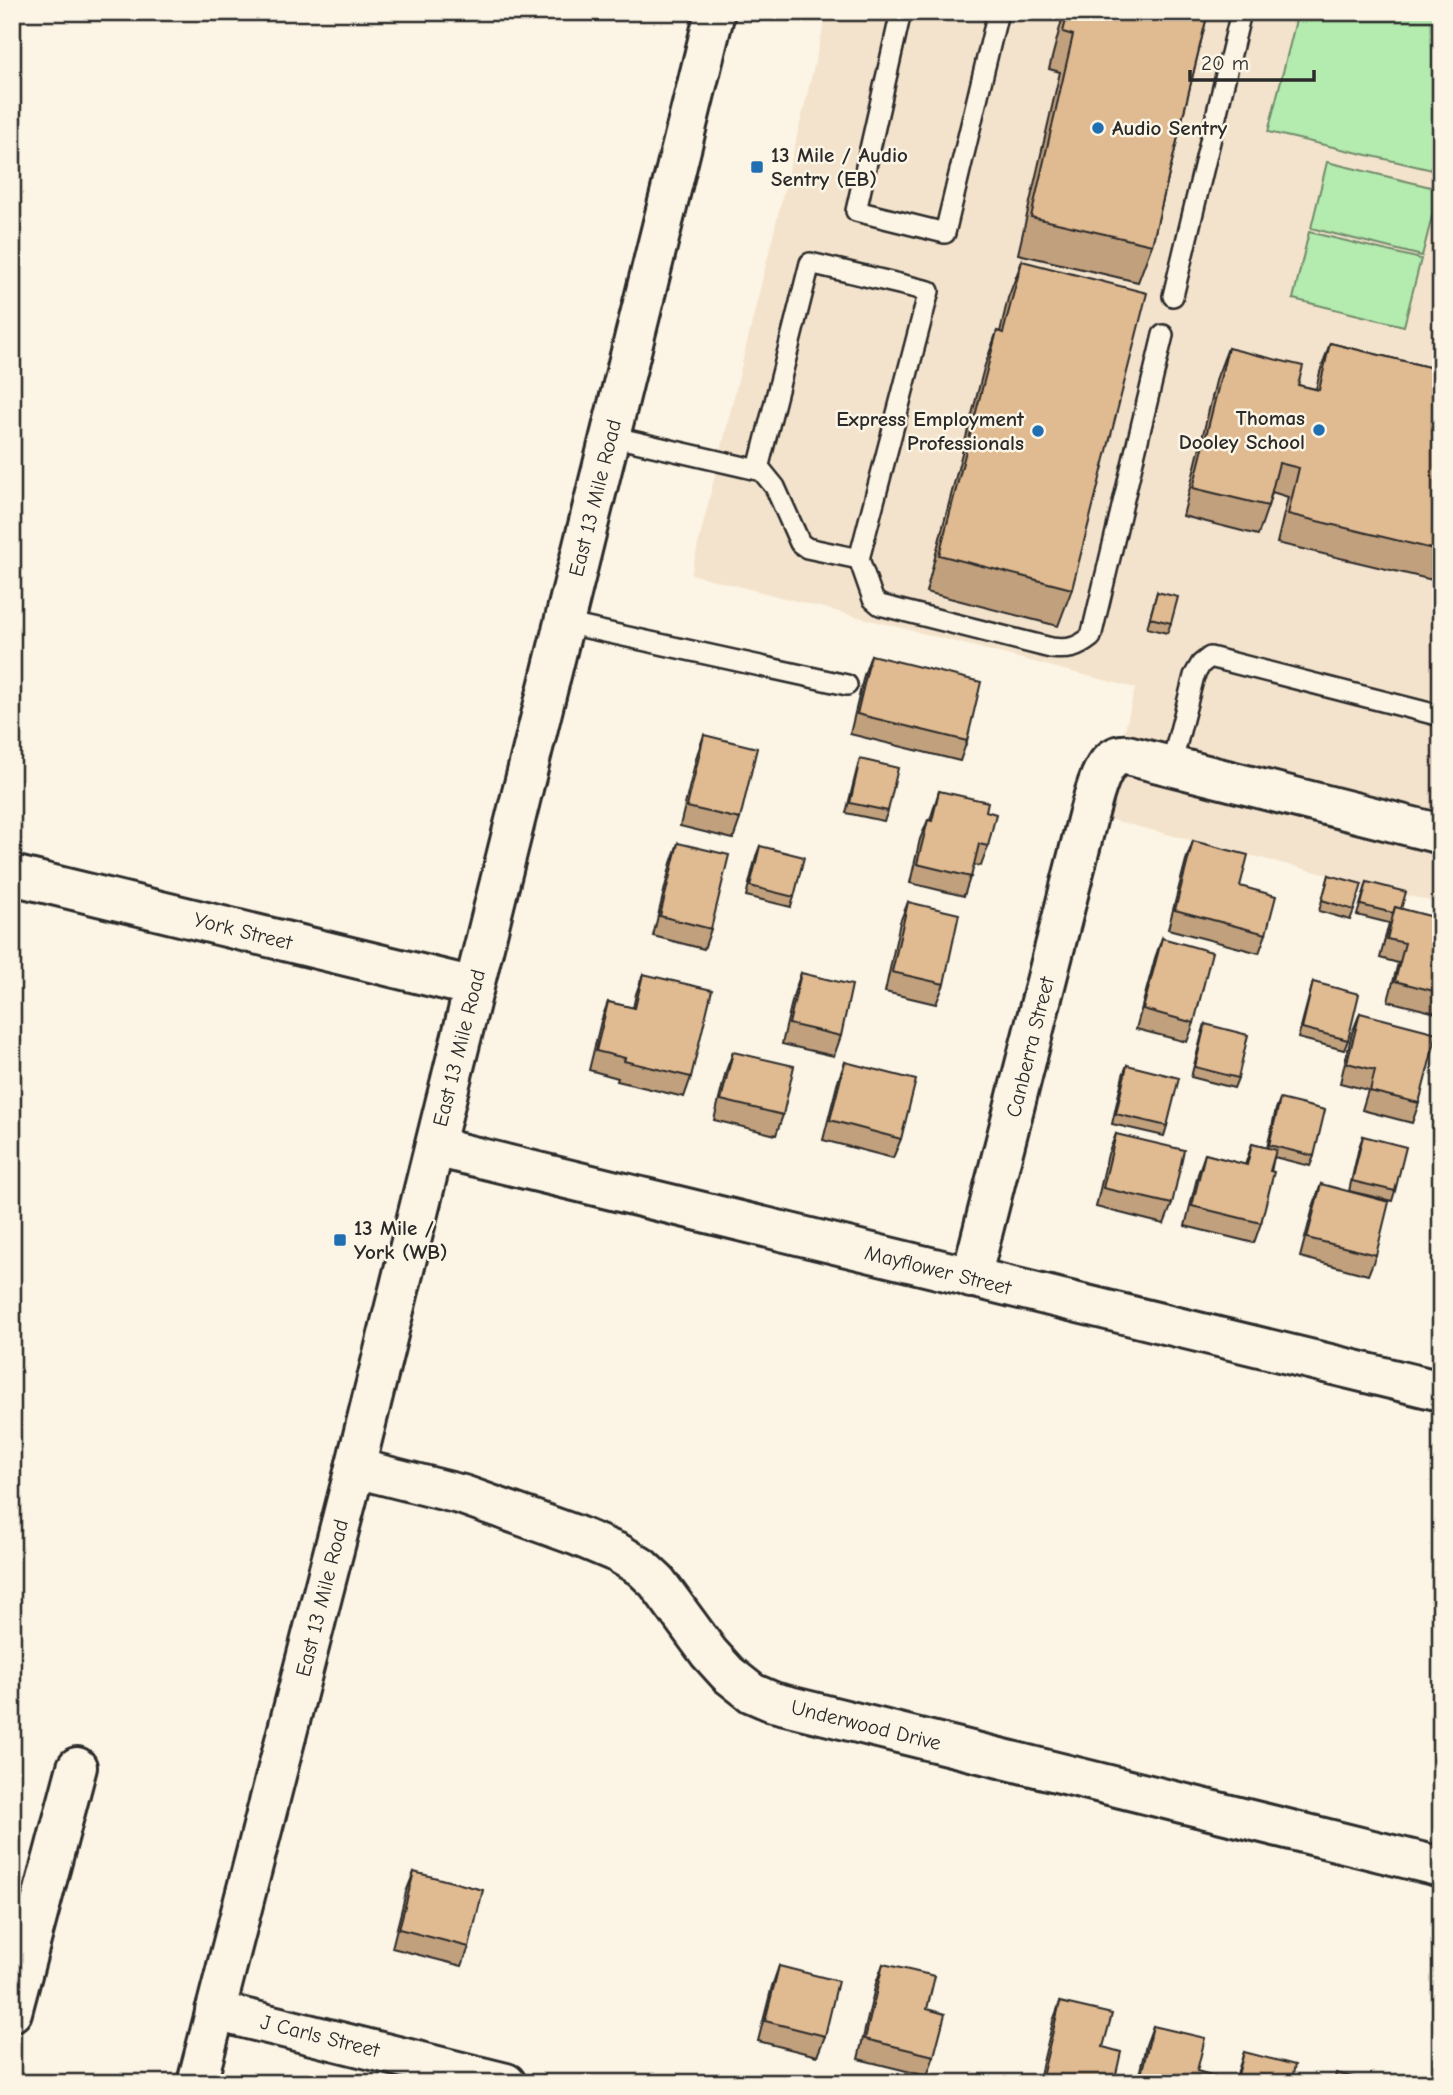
<svg xmlns="http://www.w3.org/2000/svg" width="1453" height="2095" font-family="'Comic Neue',sans-serif">
  <style>
    .built { fill: #f4e3cc }
    .green { fill: #b4ebae; stroke: #708b6c; stroke-width: 2 }
    .lines { fill: none; stroke-linecap: round; stroke-linejoin: round }
    .service-casing { stroke: #2b2b2b; stroke-width: 24 }
    .minor-casing { stroke: #2b2b2b; stroke-width: 44 }
    .secondary-casing { stroke: #2b2b2b; stroke-width: 44 }
    .service { stroke: #fcf5e5; stroke-width: 19 }
    .minor { stroke: #fcf5e5; stroke-width: 38 }
    .secondary { stroke: #fcf5e5; stroke-width: 38 }
    .wall { fill: #c1a07d; stroke: #2b2b2b; stroke-width: 2 }
    .building { fill: #e0ba91; stroke: #2b2b2b; stroke-width: 2 }
    .poi-dot { fill: #1f6fb2; stroke: #fcf5e5; stroke-width: 2.5 }
    .labels { text-anchor: middle; stroke-width: 5; stroke-linejoin: round; paint-order: stroke }
    .poi-label { font-size: 21px; font-weight: bold; fill: #2b2b2b; stroke: #fcf5e5; text-anchor: start }
    .street-label { font-size: 21px; fill: #2b2b2b; stroke: #fcf5e5 }
  </style>
  <rect width="100%" height="100%" fill="#fcf5e5"/>
  <filter id="ink" filterUnits="userSpaceOnUse"><feTurbulence type="fractalNoise" baseFrequency=".0143" numOctaves="2"/><feDisplacementMap in="SourceGraphic" scale="14" xChannelSelector="R" yChannelSelector="G"/><feConvolveMatrix kernelMatrix="1 2 1 2 8 2 1 2 1" color-interpolation-filters="sRGB"/></filter>
  <g filter="url(#ink)">
    <!-- built -->
    <polygon class="built" points="827,12 1299,12 1270,132 1441,172 1441,904 1104,818 1135,688 691,574"/>
    <!-- green -->
    <g class="green">
      <polygon points="1298,12 1441,12 1441,172 1268,132"/>
      <polygon points="1327,162 1439,189 1422,256 1311,228"/>
      <polygon points="1309,232 1421,259 1404,326 1293,299"/>
    </g>
    <g class="lines">
      <defs>
        <g id="service">
          <polyline points="901,12 856,211 945,233 998,12"/>
          <polyline points="1173,296 1241,12"/>
          <polyline points="610,436 762,471 775,487 800,543 807,548 859,559 929,291 810,263 758,469"/>
          <path d="M859,559L873,599L880,605L1051,648C1069,650 1077,648 1091,637L1163,335"/>
          <polyline points="564,623 847,685"/>
          <polyline points="1171,766 1194,676 1201,664 1210,657 1441,716"/>
        </g>
        <g id="minor">
          <polyline points="12,875 474,987"/>
          <polyline points="435,1147 1441,1391"/>
          <path d="M971,1278L1088,816C1094,798 1101,752 1127,755L1441,834"/>
          <polyline points="355,1468 463,1495 575,1535 618,1553 641,1567 657,1582 709,1653 728,1674 752,1693 773,1702 1441,1867"/>
          <polyline points="215,2011 506,2083"/>
          <polyline points="12,2012 77,1767"/>
        </g>
        <polyline id="secondary" points="197,2083 355,1468 715,12"/>
      </defs>
      <!-- service casing -->
      <use href="#service" class="service-casing"/>
      <!-- minor casing -->
      <use href="#minor" class="minor-casing"/>
      <!-- secondary casing -->
      <use href="#secondary" class="secondary-casing"/>
      <!-- service -->
      <use href="#service" class="service"/>
      <!-- minor -->
      <use href="#minor" class="minor"/>
      <!-- secondary -->
      <use href="#secondary" class="secondary"/>
    </g>
    <!-- wall -->
    <g class="wall">
      <polygon points="1064,12 1208,12 1152,245 1138,282 1018,254 1060,72 1049,69"/>
      <polygon points="1022,261 1072,589 1058,626 926,592 984,368 997,331 1000,332 1008,298"/>
      <polygon points="1330,343 1441,370 1441,582 1277,543 1288,497 1272,492 1268,506 1258,535 1183,516 1217,377 1228,348 1298,385 1316,389 1320,372"/>
      <polygon points="1157,592 1171,623 1167,633 1147,628"/>
      <polygon points="871,655 967,741 960,761 850,734 864,675"/>
      <polygon points="704,735 740,819 733,839 680,826 697,755"/>
      <polygon points="860,759 888,811 884,821 846,813 857,769"/>
      <polygon points="939,791 986,811 988,846 981,866 974,865 964,896 910,883 920,839 928,820 930,820"/>
      <polygon points="1193,841 1240,886 1266,934 1259,953 1168,929 1186,860"/>
      <polygon points="678,843 711,929 704,949 653,936 671,863"/>
      <polygon points="760,846 794,897 791,907 746,896 756,856"/>
      <polygon points="1329,875 1354,910 1350,920 1319,911"/>
      <polygon points="1367,882 1401,909 1441,919 1441,1011 1440,1014 1388,1001 1398,963 1380,958 1389,923 1357,915"/>
      <polygon points="908,902 944,984 936,1004 885,992 900,922"/>
      <polygon points="1162,938 1194,1023 1187,1042 1136,1029 1155,958"/>
      <polygon points="801,973 841,1036 834,1056 782,1044 794,993"/>
      <polygon points="643,974 691,1077 684,1097 617,1081 618,1078 589,1070 601,1021 608,1002 633,1008 636,994"/>
      <polygon points="1313,982 1348,1040 1344,1050 1298,1038"/>
      <polygon points="1360,1013 1419,1103 1412,1123 1362,1110 1368,1090 1340,1083 1352,1033"/>
      <polygon points="1205,1024 1238,1078 1234,1088 1191,1077 1202,1034"/>
      <polygon points="733,1052 783,1115 776,1135 714,1120 726,1071"/>
      <polygon points="845,1062 901,1139 893,1158 823,1140 838,1081"/>
      <polygon points="1127,1065 1167,1126 1164,1136 1112,1124 1123,1075"/>
      <polygon points="1280,1099 1314,1156 1310,1166 1274,1157 1261,1223 1254,1243 1185,1226 1198,1174 1205,1154 1245,1165 1252,1144 1267,1148 1276,1109"/>
      <polygon points="1116,1134 1172,1204 1164,1224 1096,1207 1108,1154"/>
      <polygon points="1363,1136 1395,1191 1392,1201 1349,1191 1359,1147"/>
      <polygon points="1321,1184 1376,1255 1368,1275 1300,1257 1314,1204"/>
      <polygon points="414,1872 469,1947 462,1966 392,1948 406,1892"/>
      <polygon points="883,1964 927,2009 934,2056 927,2076 858,2059 876,1983"/>
      <polygon points="779,1966 825,2036 817,2056 758,2041 772,1986"/>
      <polygon points="1060,2002 1103,2047 1114,2083 1038,2083 1053,2021"/>
      <polygon points="1153,2026 1197,2071 1213,2083 1137,2083 1146,2045"/>
      <polygon points="1244,2052 1291,2083 1234,2083"/>
    </g>
    <!-- building -->
    <g class="building">
      <polygon points="1068,12 1208,12 1152,245 1031,217 1073,35 1063,32"/>
      <polygon points="1022,261 1147,293 1072,589 939,555 997,331 1003,333"/>
      <polygon points="1330,343 1441,370 1441,551 1288,514 1299,468 1279,463 1268,506 1193,488 1228,348 1303,366 1298,385 1319,390"/>
      <polygon points="1157,592 1178,597 1171,623 1150,618"/>
      <polygon points="871,655 981,682 967,741 857,714"/>
      <polygon points="704,735 757,748 740,819 687,807"/>
      <polygon points="860,759 898,768 888,811 850,803"/>
      <polygon points="939,791 988,802 986,811 996,814 988,846 979,844 971,877 917,864 928,820 932,821"/>
      <polygon points="1193,841 1248,855 1240,886 1276,896 1266,934 1175,910"/>
      <polygon points="678,843 729,855 711,929 660,916"/>
      <polygon points="760,846 804,857 794,897 750,886"/>
      <polygon points="1329,875 1362,884 1354,910 1322,900"/>
      <polygon points="1367,882 1406,892 1401,909 1395,907 1393,913 1361,905"/>
      <polygon points="908,902 959,914 944,984 892,972"/>
      <polygon points="1395,907 1441,919 1441,993 1395,981 1405,943 1387,939"/>
      <polygon points="1162,938 1212,952 1194,1023 1143,1009"/>
      <polygon points="801,973 852,985 841,1036 789,1024"/>
      <polygon points="643,974 712,990 691,1077 624,1061 625,1058 596,1051 608,1002 635,1008"/>
      <polygon points="1313,982 1359,994 1348,1040 1302,1028"/>
      <polygon points="1360,1013 1437,1033 1419,1103 1370,1091 1375,1070 1347,1063"/>
      <polygon points="1205,1024 1248,1035 1238,1078 1195,1067"/>
      <polygon points="733,1052 794,1066 783,1115 721,1100"/>
      <polygon points="845,1062 916,1080 901,1139 830,1120"/>
      <polygon points="1127,1065 1179,1078 1167,1126 1116,1114"/>
      <polygon points="1280,1099 1325,1110 1314,1156 1269,1145"/>
      <polygon points="1116,1134 1184,1150 1172,1204 1103,1188"/>
      <polygon points="1363,1136 1406,1147 1395,1191 1352,1181"/>
      <polygon points="1252,1144 1276,1150 1270,1171 1274,1172 1261,1223 1192,1206 1205,1154 1247,1165"/>
      <polygon points="1321,1184 1389,1202 1376,1255 1307,1238"/>
      <polygon points="414,1872 483,1890 469,1947 399,1929"/>
      <polygon points="883,1964 935,1976 927,2009 945,2014 934,2056 865,2039"/>
      <polygon points="779,1966 838,1981 825,2036 765,2021"/>
      <polygon points="1060,2002 1112,2014 1103,2047 1121,2052 1114,2083 1064,2083 1042,2077"/>
      <polygon points="1153,2026 1205,2038 1197,2071 1215,2076 1213,2083 1139,2083"/>
      <polygon points="1244,2052 1295,2065 1291,2083 1236,2083"/>
      <polygon points="1336,2073 1377,2083 1334,2083"/>
    </g>
  </g>
  <!-- markers -->
  <g class="poi-dot">
    <circle cx="1098" cy="128" r="7"/>
    <rect x="750" y="160" width="14" height="14" rx="3.5"/>
    <circle cx="1319" cy="430" r="7"/>
    <circle cx="1038" cy="431" r="7"/>
    <rect x="333" y="1233" width="14" height="14" rx="3.5"/>
  </g>
  <g class="labels">
    <!-- poi labels -->
    <g class="poi-label">
      <text x="1112" y="135">Audio Sentry</text>
      <text x="771" y="162">13 Mile / Audio<tspan x="771" dy="24">Sentry (EB)</tspan></text>
      <text x="1305" y="425" text-anchor="end">Thomas<tspan x="1305" dy="24">Dooley School</tspan></text>
      <text x="1024" y="426" text-anchor="end">Express Employment<tspan x="1024" dy="24">Professionals</tspan></text>
      <text x="354" y="1235">13 Mile /<tspan x="354" dy="24">York (WB)</tspan></text>
    </g>
    <!-- street labels -->
    <g class="street-label">
      <text transform="translate(595 498) rotate(-76)" y="7">East 13 Mile Road</text>
      <text transform="translate(243 931) rotate(14)" y="7">York Street</text>
      <text transform="translate(1030 1047) rotate(-76)" y="7">Canberra Street</text>
      <text transform="translate(459 1048) rotate(-76)" y="7">East 13 Mile Road</text>
      <text transform="translate(938 1270) rotate(14)" y="7">Mayflower Street</text>
      <text transform="translate(322 1598) rotate(-76)" y="7">East 13 Mile Road</text>
      <text transform="translate(866 1725) rotate(14)" y="7">Underwood Drive</text>
      <text transform="translate(320 2036) rotate(14)" y="7">J Carls Street</text>
    </g>
  </g>
  <!-- margin -->
  <rect width="1453" height="2095" fill="none" stroke="#fcf5e5" stroke-width="42"/>
  <rect x="21" y="21" width="1411" height="2053" fill="none" stroke="#2b2b2b" stroke-width="2.5" filter="url(#ink)"/>
  <!-- scale -->
  <path d="M1190 70v10h124v-10" fill="none" stroke="#2b2b2b" stroke-width="3.5"/>
  <text x="1201" y="70" font-size="21" fill="#2b2b2b" stroke="#fcf5e5" stroke-width="5" paint-order="stroke">20 m</text>
</svg>
